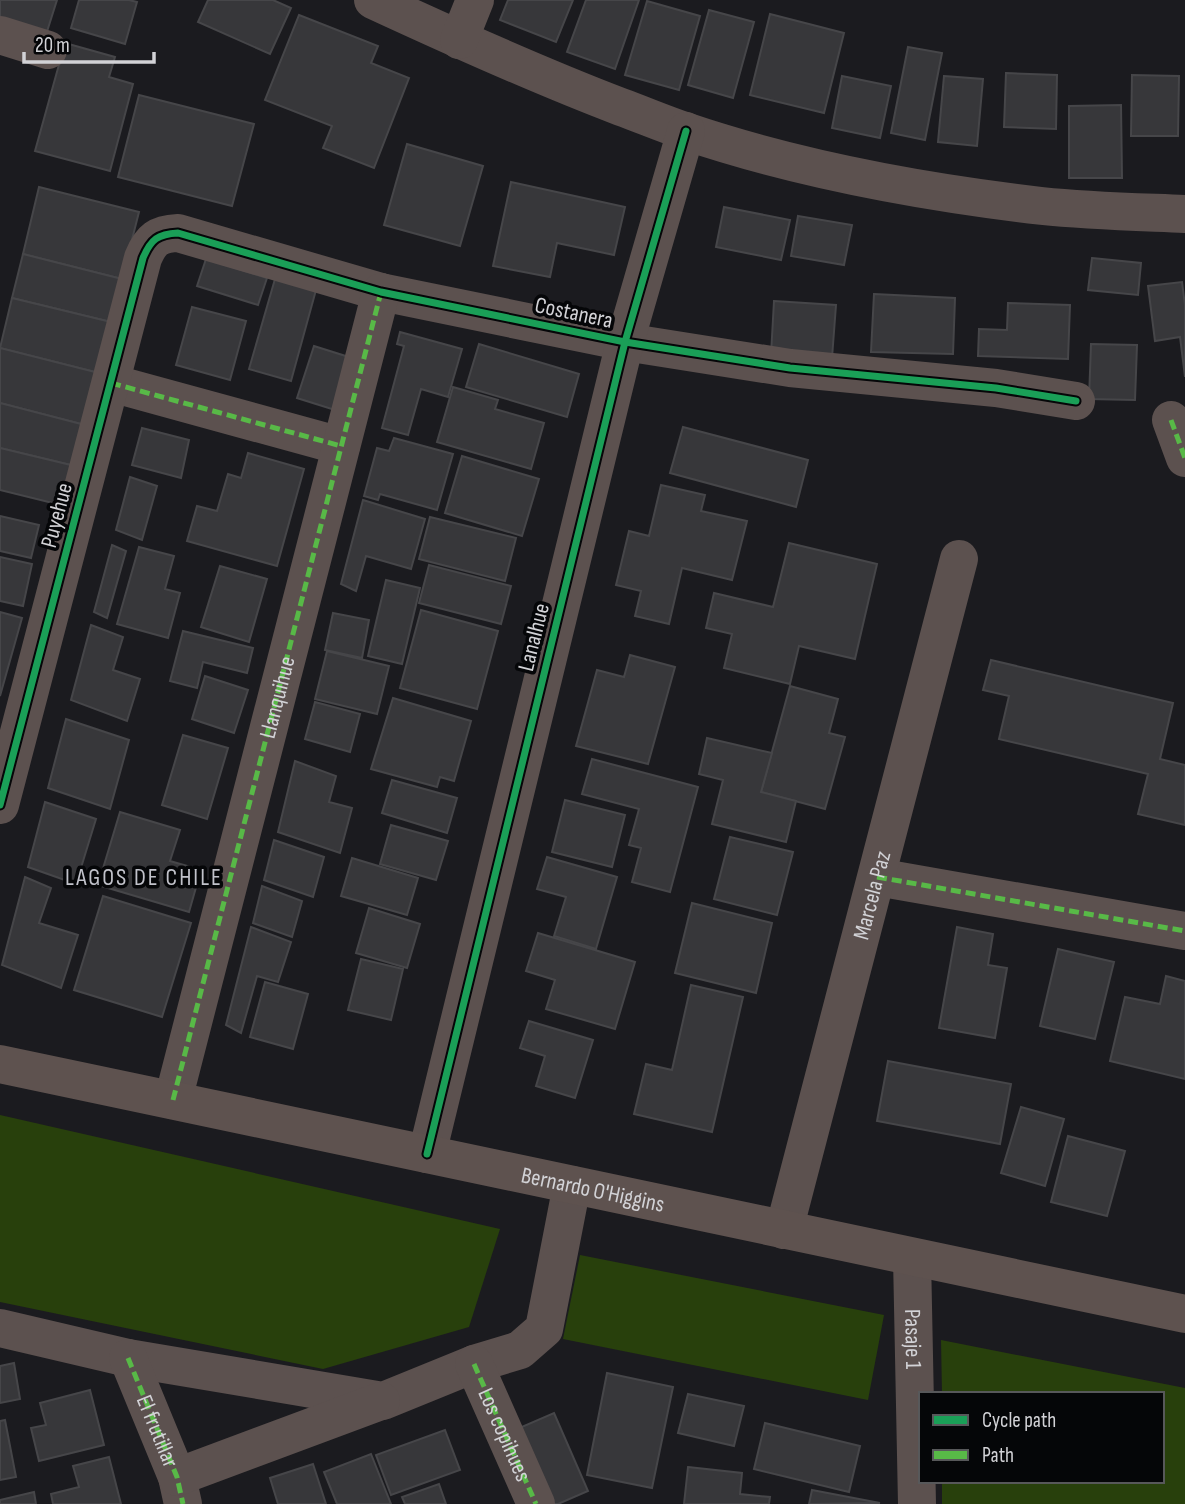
<svg xmlns="http://www.w3.org/2000/svg" width="1185" height="1504" font-family="'Sofia Sans Condensed',sans-serif">
  <style>
    .green { fill: #28400c }
    .building { fill: #37373a; stroke: #464649; stroke-width: 2 }
    .lines { fill: none; stroke-linecap: round; stroke-linejoin: round }
    .minor { stroke: #5c514f; stroke-width: 38 }
    .major { stroke: #5e524f; stroke-width: 38 }
    .quiet { stroke: #58b947; stroke-width: 5; stroke-dasharray: 10 5; stroke-linecap: butt }
    .cycleway-casing { stroke: #050608; stroke-width: 11 }
    .cycleway { stroke: #1a9f57; stroke-width: 7 }
    .labels { text-anchor: middle; stroke-width: 7; stroke-linejoin: round; paint-order: stroke }
    .street-label { font-size: 23px; fill: #d2d2d6; stroke: #050608 }
    .neighbourhood-label { font-size: 24px; letter-spacing: 2px; fill: #c1c2ca; stroke: #050608 }
  </style>
  <rect width="100%" height="100%" fill="#1b1b1f"/>
  <!-- green -->
  <g class="green">
    <polygon points="0,1115 500,1229 469,1327 323,1369 0,1302"/>
    <polygon points="580,1255 884,1315 868,1400 563,1339"/>
    <polygon points="941,1340 1185,1388 1185,1504 942,1504 942,1481 1162,1481 1162,1394 942,1394"/>
  </g>
  <!-- building -->
  <g class="building">
    <polygon points="0,0 57,0 44,41 0,27"/>
    <polygon points="79,0 129,0 137,2 125,44 71,28"/>
    <polygon points="208,0 273,0 291,8 270,54 198,22"/>
    <polygon points="508,0 573,0 556,42 500,20"/>
    <polygon points="586,0 639,0 615,69 567,52"/>
    <polygon points="647,1 700,16 679,90 625,75"/>
    <polygon points="709,10 754,22 733,98 688,85"/>
    <polygon points="770,14 844,33 824,113 750,95"/>
    <polygon points="299,15 378,46 371,63 409,78 374,168 323,148 332,126 265,100"/>
    <polygon points="65,43 115,57 109,77 133,84 110,171 35,151"/>
    <polygon points="908,47 942,53 925,140 891,133"/>
    <polygon points="1006,73 1057,75 1056,129 1004,127"/>
    <polygon points="1132,75 1179,76 1178,136 1131,136"/>
    <polygon points="842,76 891,86 880,138 832,128"/>
    <polygon points="944,76 983,79 977,146 938,142"/>
    <polygon points="139,95 254,124 232,206 118,177"/>
    <polygon points="1121,105 1122,178 1069,178 1069,106"/>
    <polygon points="407,144 483,166 460,246 384,225"/>
    <polygon points="511,182 625,207 614,255 557,243 550,277 493,266"/>
    <polygon points="39,187 139,212 122,279 23,254"/>
    <polygon points="724,207 790,220 781,260 716,247"/>
    <polygon points="798,216 852,225 844,265 791,256"/>
    <polygon points="23,254 122,279 111,322 12,298"/>
    <polygon points="1092,258 1141,263 1138,295 1088,290"/>
    <polygon points="206,259 267,278 258,305 197,286"/>
    <polygon points="275,279 316,290 291,381 249,369"/>
    <polygon points="1182,282 1185,305 1185,377 1180,337 1155,341 1148,286"/>
    <polygon points="874,294 955,298 953,354 871,352"/>
    <polygon points="12,298 111,322 99,373 0,348"/>
    <polygon points="774,301 836,305 832,358 771,355"/>
    <polygon points="1008,303 1070,305 1068,359 978,356 979,329 1007,330"/>
    <polygon points="192,307 246,321 230,380 176,365"/>
    <polygon points="400,332 462,349 448,397 421,389 408,435 382,428 404,346 397,344"/>
    <polygon points="479,344 579,374 567,417 466,387"/>
    <polygon points="1091,344 1137,345 1135,400 1089,399"/>
    <polygon points="314,346 352,358 335,410 297,398"/>
    <polygon points="0,348 99,373 85,425 0,403"/>
    <polygon points="453,387 498,400 495,409 544,423 531,469 437,442"/>
    <polygon points="0,403 85,425 75,466 0,448"/>
    <polygon points="683,427 808,460 796,507 670,473"/>
    <polygon points="142,428 189,440 181,478 132,465"/>
    <polygon points="394,438 453,454 437,510 380,494 378,500 364,496 377,448 389,451"/>
    <polygon points="0,448 75,466 65,506 0,490"/>
    <polygon points="248,453 304,469 277,566 187,541 197,506 217,511 228,474 241,478"/>
    <polygon points="462,456 539,479 522,536 445,513"/>
    <polygon points="130,477 157,486 142,540 116,530"/>
    <polygon points="661,485 705,495 701,511 747,521 732,580 682,568 669,624 635,616 641,591 616,585 629,531 649,536"/>
    <polygon points="363,500 425,519 411,569 366,556 356,591 341,584"/>
    <polygon points="0,516 39,525 31,558 0,551"/>
    <polygon points="430,517 516,538 505,581 419,559"/>
    <polygon points="789,543 877,564 855,659 799,646 790,684 724,668 732,634 706,628 714,593 773,607"/>
    <polygon points="112,545 126,551 107,618 94,612"/>
    <polygon points="139,547 174,556 165,589 180,593 168,638 117,624"/>
    <polygon points="0,557 32,564 23,606 0,601"/>
    <polygon points="429,565 511,586 501,624 419,603"/>
    <polygon points="220,566 267,579 249,642 201,627"/>
    <polygon points="386,580 420,588 402,664 368,656"/>
    <polygon points="421,610 498,631 477,709 400,688"/>
    <polygon points="0,612 22,618 0,696"/>
    <polygon points="333,613 369,620 362,658 325,650"/>
    <polygon points="91,625 123,637 113,670 140,679 127,721 71,700"/>
    <polygon points="183,631 253,648 247,673 203,662 197,688 170,681"/>
    <polygon points="327,651 389,666 377,714 315,699"/>
    <polygon points="630,655 675,667 648,764 576,746 597,670 624,677"/>
    <polygon points="991,660 1173,703 1160,759 1185,765 1185,825 1138,814 1148,774 999,739 1009,696 983,690"/>
    <polygon points="205,676 248,690 234,733 192,719"/>
    <polygon points="790,686 838,699 829,733 845,737 825,809 761,792"/>
    <polygon points="393,698 471,721 454,781 440,777 437,787 371,769"/>
    <polygon points="315,702 360,714 350,752 305,739"/>
    <polygon points="66,719 129,740 110,809 48,788"/>
    <polygon points="183,735 228,748 207,819 162,805"/>
    <polygon points="707,738 772,753 761,792 796,801 786,842 712,824 723,780 699,774"/>
    <polygon points="592,759 698,787 670,892 632,882 641,848 629,845 639,809 582,794"/>
    <polygon points="295,761 336,776 329,802 352,808 340,853 278,832"/>
    <polygon points="392,780 457,798 447,833 382,813"/>
    <polygon points="565,800 625,815 612,867 552,852"/>
    <polygon points="45,802 96,819 76,884 28,867"/>
    <polygon points="120,812 180,830 170,861 201,870 189,912 98,885"/>
    <polygon points="391,825 448,841 436,880 380,864"/>
    <polygon points="730,837 793,852 777,915 714,899"/>
    <polygon points="274,840 324,857 313,897 264,880"/>
    <polygon points="547,857 617,877 596,949 554,936 566,897 537,889"/>
    <polygon points="352,858 418,878 407,915 341,896"/>
    <polygon points="25,877 51,888 39,923 78,935 61,988 2,965"/>
    <polygon points="262,886 302,901 292,937 253,923"/>
    <polygon points="103,896 191,923 162,1017 74,990"/>
    <polygon points="692,903 772,923 756,993 675,973"/>
    <polygon points="369,908 420,924 407,968 356,953"/>
    <polygon points="251,927 291,942 278,982 257,976 241,1033 226,1025"/>
    <polygon points="957,927 993,934 988,965 1007,968 995,1038 939,1028"/>
    <polygon points="538,933 635,962 615,1029 546,1009 555,980 526,971"/>
    <polygon points="1058,949 1114,962 1095,1039 1040,1026"/>
    <polygon points="361,959 403,969 391,1020 348,1010"/>
    <polygon points="1166,976 1185,981 1185,1079 1110,1061 1125,997 1160,1004"/>
    <polygon points="265,982 308,994 293,1049 250,1037"/>
    <polygon points="691,985 743,997 712,1132 634,1114 646,1064 672,1070"/>
    <polygon points="529,1021 593,1040 575,1098 536,1086 545,1056 520,1048"/>
    <polygon points="888,1061 1011,1084 1000,1144 877,1121"/>
    <polygon points="1021,1107 1064,1119 1045,1186 1001,1173"/>
    <polygon points="1068,1136 1125,1151 1107,1216 1051,1202"/>
    <polygon points="14,1363 20,1399 0,1403 0,1366"/>
    <polygon points="607,1373 673,1387 652,1488 587,1475"/>
    <polygon points="90,1390 104,1445 39,1461 31,1428 46,1425 40,1403"/>
    <polygon points="688,1394 744,1406 734,1446 678,1433"/>
    <polygon points="554,1413 588,1491 558,1504 549,1504 517,1429"/>
    <polygon points="5,1420 16,1477 0,1480 0,1421"/>
    <polygon points="765,1423 860,1446 849,1492 754,1469"/>
    <polygon points="445,1430 460,1470 391,1495 376,1455"/>
    <polygon points="371,1454 391,1504 337,1504 324,1472"/>
    <polygon points="109,1457 121,1504 53,1504 51,1494 79,1487 73,1466"/>
    <polygon points="313,1464 326,1504 278,1504 270,1478"/>
    <polygon points="688,1467 742,1473 740,1494 770,1497 769,1504 684,1504"/>
    <polygon points="439,1484 446,1504 405,1504 402,1497"/>
    <polygon points="812,1490 880,1503 809,1504"/>
    <polygon points="34,1492 36,1504 0,1504 0,1500"/>
  </g>
  <g class="lines">
    <!-- minor -->
    <g class="minor">
      <path d="M373,0C455,38 537,75 621,107C643,115 664,124 685,131C800,170 922,192 1042,206C1089,211 1138,212 1185,214"/>
      <polyline points="0,35 48,50"/>
      <polyline points="459,40 475,0"/>
      <polyline points="111,383 341,446"/>
      <polyline points="1171,420 1185,458"/>
      <path d="M0,805L143,258C151,239 158,234 178,233L381,292L625,342L790,368L996,388L1076,401"/>
      <polyline points="877,877 1185,931"/>
      <path id="s1" d="M173,1100L381,292"/>
      <polyline points="427,1154 625,342 686,131"/>
      <path id="s2" d="M784,1230L959,559"/>
      <path id="s3" d="M912,1257L917,1504"/>
      <polyline points="0,1328 128,1358 383,1401 474,1364 520,1350 544,1329 572,1185"/>
      <path id="s4" d="M128,1358L177,1477L183,1504"/>
      <polyline points="474,1364 536,1504"/>
      <polyline points="177,1477 381,1401"/>
    </g>
    <!-- major -->
    <path class="major" id="s5" d="M0,1064L1185,1314"/>
    <!-- quiet -->
    <g class="quiet">
      <polyline points="111,383 341,446"/>
      <polyline points="1171,420 1185,458"/>
      <polyline points="877,877 1185,931"/>
      <polyline points="173,1100 381,292"/>
      <polyline points="128,1358 177,1477 183,1504"/>
      <path id="s6" d="M474,1364L536,1504"/>
    </g>
    <defs>
      <g id="cycleway">
        <path d="M0,805L143,258C151,239 158,234 178,233L381,292L625,342L790,368L996,388L1076,401"/>
        <polyline points="427,1154 625,342 686,131"/>
      </g>
    </defs>
    <!-- cycleway casing -->
    <use href="#cycleway" class="cycleway-casing"/>
    <!-- cycleway -->
    <use href="#cycleway" class="cycleway"/>
  </g>
  <g class="labels">
    <!-- street labels -->
    <g class="street-label">
      <text transform="translate(574 312) rotate(12)" y="8">Costanera</text>
      <text transform="translate(56 515) rotate(-75)" y="8">Puyehue</text>
      <text transform="translate(533 637) rotate(-76)" y="8">Lanalhue</text>
      <text dy="8" stroke="none"><textPath href="#s1" startOffset="416">Llanquihue</textPath></text>
      <text dy="8" stroke="none"><textPath href="#s2" startOffset="346">Marcela Paz</textPath></text>
      <text dy="8" stroke="none"><textPath href="#s5" startOffset="606">Bernardo O'Higgins</textPath></text>
      <text dy="8" stroke="none"><textPath href="#s3" startOffset="82">Pasaje 1</textPath></text>
      <text dy="8" stroke="none"><textPath href="#s4" startOffset="79">El frutillar</textPath></text>
      <text dy="8" stroke="none"><textPath href="#s6" startOffset="77">Los copihues</textPath></text>
    </g>
    <!-- neighbourhood labels -->
    <g class="neighbourhood-label">
      <text x="144" y="885">LAGOS DE CHILE</text>
    </g>
  </g>
  <!-- legend -->
  <rect x="919" y="1392" width="245" height="91" fill="#050608" stroke="#57585a" stroke-width="2"/>
  <rect x="933" y="1415" width="35" height="10" fill="#1a9f57" stroke="#57585a" stroke-width="2"/>
  <text x="982" y="1427" font-size="21" fill="#d2d2d6">Cycle path</text>
  <rect x="933" y="1450" width="35" height="10" fill="#58b947" stroke="#57585a" stroke-width="2"/>
  <text x="982" y="1462" font-size="21" fill="#d2d2d6">Path</text>
  <!-- scale -->
  <path d="M24 52v10h130v-10" fill="none" stroke="#d2d2d6" stroke-width="3.5"/>
  <text x="35" y="52" font-size="21" fill="#d2d2d6" stroke="#050608" stroke-width="5" paint-order="stroke">20 m</text>
</svg>
